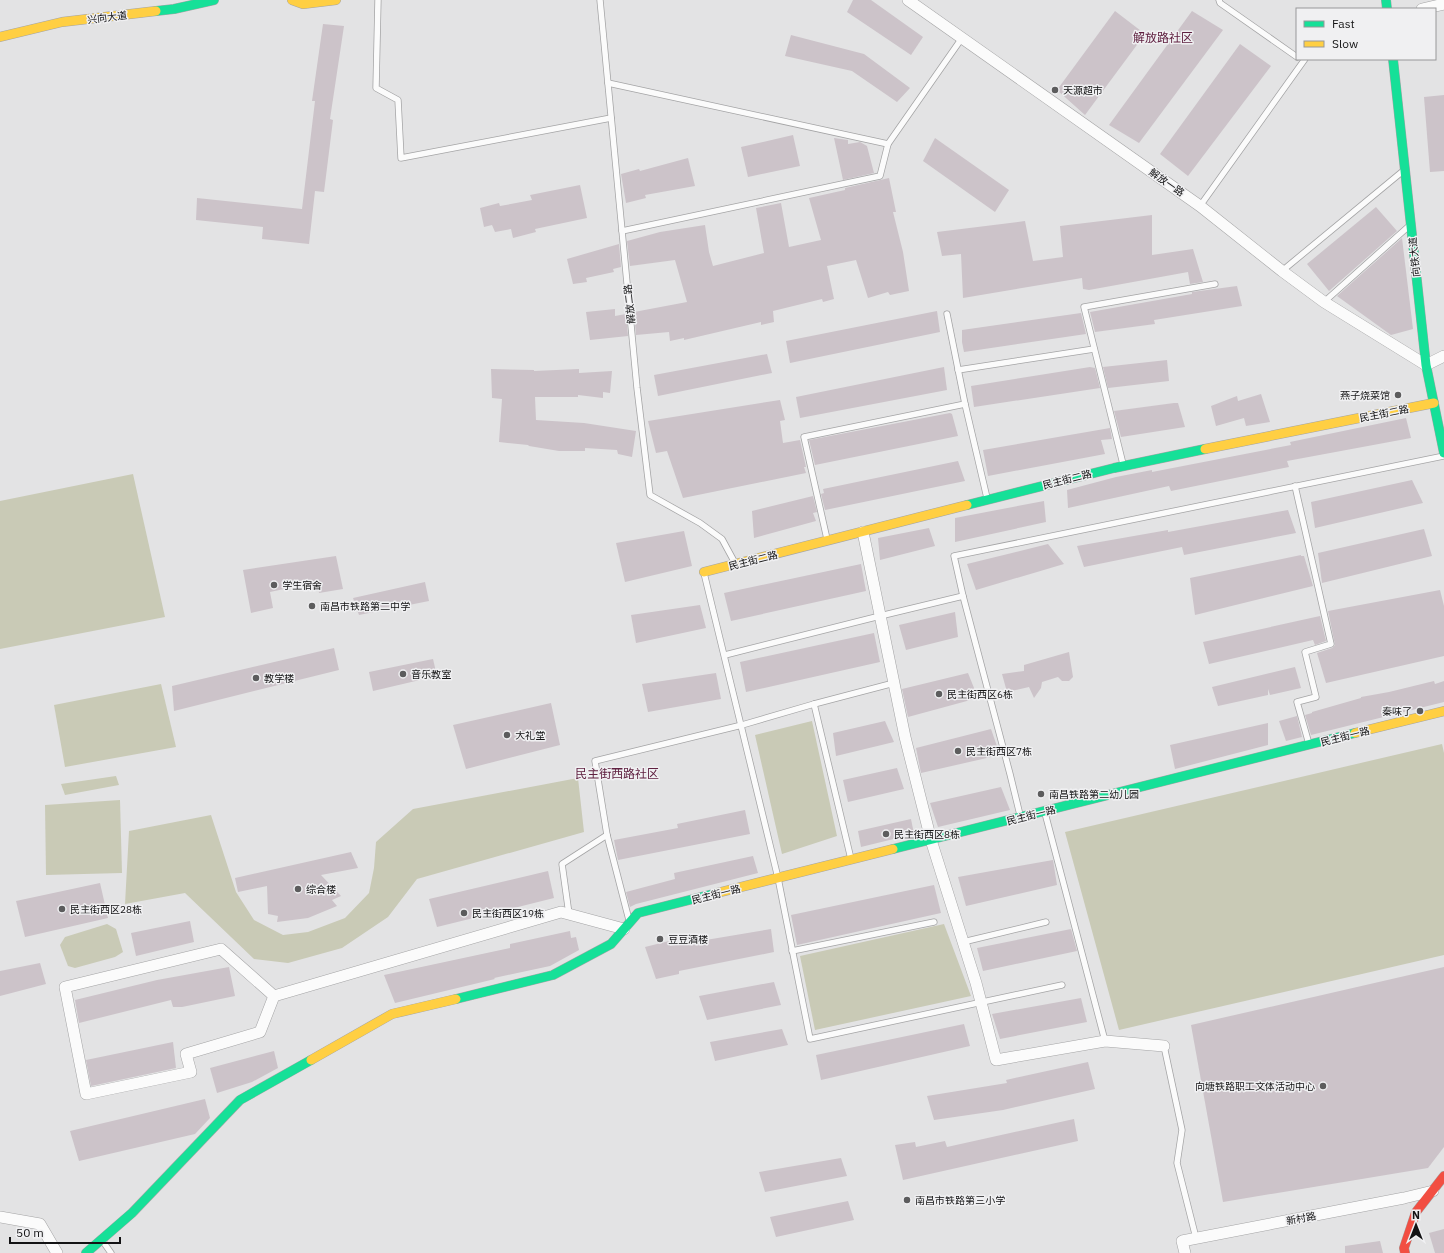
<svg xmlns="http://www.w3.org/2000/svg" width="1444" height="1253" font-family="'IBM Plex Sans','Noto Sans SC',sans-serif">
  <style>
    .green { fill: #c9cab6 }
    .building { fill: #ccc3c9 }
    .lines { fill: none; stroke-linecap: round; stroke-linejoin: round }
    .lane-casing { stroke: #a4a4a5; stroke-width: 7 }
    .street-casing { stroke: #a4a4a5; stroke-width: 12 }
    .fast-casing { stroke: #a4a4a5; stroke-width: 10 }
    .slow-casing { stroke: #a4a4a5; stroke-width: 10 }
    .jam-casing { stroke: #a4a4a5; stroke-width: 10 }
    .lane { stroke: #fbfbfb; stroke-width: 5.5 }
    .street { stroke: #fbfbfb; stroke-width: 11 }
    .fast { stroke: #16e098; stroke-width: 9 }
    .slow { stroke: #ffcf43; stroke-width: 9 }
    .jam { stroke: #f24e42; stroke-width: 9 }
    .poi-dot { fill: #5c5c5d; stroke: #f0f0f2; stroke-width: 1.5 }
    .labels { text-anchor: middle; stroke-width: 3; stroke-linejoin: round; paint-order: stroke }
    .street-label { font-size: 10px; fill: #131314; stroke: #f0f0f2 }
    .poi-label { font-size: 10px; fill: #131314; stroke: #f0f0f2; text-anchor: start }
    .quarter-label { font-size: 12px; fill: #5f2040; stroke: #f0f0f2 }
  </style>
  <rect width="100%" height="100%" fill="#e3e3e4"/>
  <!-- green -->
  <g class="green">
    <polygon points="133,474 165,617 0,649 0,501"/>
    <polygon points="161,684 176,747 65,767 54,705"/>
    <polygon points="812,721 837,836 782,854 755,735"/>
    <polygon points="1442,744 1444,753 1444,955 1119,1030 1065,832"/>
    <polygon points="116,776 119,785 65,795 61,784"/>
    <polygon points="578,778 584,832 417,879 388,917 342,948 288,963 254,959 185,893 125,904 129,831 211,815 236,892 254,920 283,935 308,932 345,918 369,893 374,868 376,842 413,809"/>
    <polygon points="120,800 122,873 46,875 45,805"/>
    <polygon points="107,924 116,929 123,952 115,957 75,968 68,966 60,945 65,937"/>
    <polygon points="944,924 971,996 815,1030 800,956"/>
  </g>
  <!-- building -->
  <g class="building">
    <polygon points="853,0 871,0 923,37 911,55 847,12"/>
    <polygon points="1115,11 1145,34 1085,115 1057,90"/>
    <polygon points="1192,11 1223,30 1139,143 1109,125"/>
    <polygon points="323,24 344,26 330,119 333,120 324,192 315,191 309,244 262,239 263,227 196,220 197,198 302,209 315,101 312,101"/>
    <polygon points="791,35 864,54 910,88 897,102 852,71 785,56"/>
    <polygon points="1240,44 1271,66 1188,176 1160,154"/>
    <polygon points="1444,95 1444,171 1430,172 1424,97"/>
    <polygon points="793,135 800,166 748,177 741,147"/>
    <polygon points="834,138 848,140 848,144 860,142 867,146 874,173 843,180"/>
    <polygon points="935,138 1009,190 995,212 923,161"/>
    <polygon points="688,158 695,186 645,195 646,198 626,203 621,174 639,169 640,171"/>
    <polygon points="889,178 896,212 893,212 903,252 909,291 890,295 888,292 868,298 856,260 827,266 834,299 823,302 822,299 773,311 774,322 761,325 761,322 684,340 684,338 670,341 669,332 636,335 634,312 687,302 675,260 630,266 627,241 660,232 705,225 709,252 713,266 764,253 756,208 781,203 789,247 821,240 809,198 845,190 845,188"/>
    <polygon points="580,185 587,218 535,229 536,232 513,238 511,229 495,232 492,225 484,227 480,208 499,203 500,206 532,200 530,195"/>
    <polygon points="1376,207 1397,231 1329,291 1307,264"/>
    <polygon points="1152,215 1152,255 1193,249 1203,282 1190,284 1188,272 1089,290 1083,289 1082,278 963,298 961,254 942,256 937,232 1025,221 1033,261 1063,257 1060,226"/>
    <polygon points="1402,238 1413,329 1391,335 1337,296"/>
    <polygon points="619,244 621,267 613,269 614,272 586,278 587,282 573,284 567,259"/>
    <polygon points="1237,286 1242,306 1154,320 1155,324 1095,332 1090,312 1192,294 1192,292"/>
    <polygon points="615,309 615,316 626,314 628,336 590,340 586,312"/>
    <polygon points="937,311 940,332 790,363 786,341"/>
    <polygon points="1081,313 1086,334 964,352 962,342 962,330"/>
    <polygon points="767,354 772,373 658,396 654,375"/>
    <polygon points="1167,360 1169,381 1108,388 1103,367"/>
    <polygon points="944,367 947,390 800,418 796,397"/>
    <polygon points="1090,367 1095,368 1100,388 974,407 971,386"/>
    <polygon points="491,369 534,370 534,371 579,369 579,373 612,371 610,393 603,392 603,398 578,395 578,397 535,397 536,420 584,423 636,431 632,457 618,454 617,450 585,448 585,451 559,451 529,446 528,445 499,442 502,399 492,398"/>
    <polygon points="1261,394 1270,422 1246,426 1244,418 1216,426 1211,406 1237,396 1238,401"/>
    <polygon points="780,400 785,420 780,421 783,443 800,440 806,467 804,467 806,473 683,498 667,451 656,453 648,421"/>
    <polygon points="1174,403 1178,403 1185,427 1121,437 1114,411"/>
    <polygon points="950,413 952,414 958,436 815,465 809,440"/>
    <polygon points="1406,418 1411,438 1287,461 1289,467 1171,491 1169,486 1068,508 1067,490 1116,477 1152,470 1152,472 1291,445 1290,442"/>
    <polygon points="1110,428 1112,439 1101,440 1105,454 988,476 983,450"/>
    <polygon points="958,461 965,481 825,510 821,494 824,493 823,489"/>
    <polygon points="1412,480 1423,503 1315,528 1311,502"/>
    <polygon points="813,496 817,512 813,513 816,521 754,538 752,511"/>
    <polygon points="1044,501 1046,522 955,542 955,518"/>
    <polygon points="1288,510 1296,533 1184,555 1182,547 1084,567 1077,546 1168,530 1168,532"/>
    <polygon points="929,528 935,546 880,560 878,538"/>
    <polygon points="1424,529 1432,556 1322,583 1318,553"/>
    <polygon points="684,531 692,566 625,582 616,543"/>
    <polygon points="1048,544 1064,564 976,590 967,564"/>
    <polygon points="1301,555 1301,556 1304,556 1313,586 1195,615 1190,578"/>
    <polygon points="336,556 343,589 319,593 317,582 270,592 273,608 251,613 243,570"/>
    <polygon points="861,564 866,591 731,621 724,593"/>
    <polygon points="425,582 429,601 359,615 353,598"/>
    <polygon points="1440,590 1444,606 1444,656 1326,683 1317,653 1332,648 1335,645 1328,611"/>
    <polygon points="700,605 706,628 636,643 631,615"/>
    <polygon points="955,612 958,637 906,650 899,625"/>
    <polygon points="1320,616 1326,641 1315,645 1313,640 1209,664 1203,642"/>
    <polygon points="874,633 880,662 746,692 740,662"/>
    <polygon points="334,648 339,670 174,711 172,686"/>
    <polygon points="1069,652 1073,677 1069,681 1062,681 1058,677 1042,682 1041,688 1034,698 1029,687 1007,692 1002,674 1024,671 1024,665"/>
    <polygon points="433,659 437,676 373,691 369,672"/>
    <polygon points="1295,667 1301,688 1270,695 1268,689 1268,695 1218,706 1212,687"/>
    <polygon points="716,673 721,699 648,712 642,684"/>
    <polygon points="968,673 978,698 908,717 902,689"/>
    <polygon points="1434,681 1435,684 1444,681 1444,702 1311,735 1305,715 1312,713 1312,712 1361,698 1361,697 1389,692"/>
    <polygon points="551,703 560,745 466,769 453,725"/>
    <polygon points="1297,716 1302,737 1286,741 1279,721"/>
    <polygon points="885,721 894,742 836,756 833,733"/>
    <polygon points="1268,723 1268,745 1175,769 1170,745"/>
    <polygon points="991,729 1000,755 921,773 916,748"/>
    <polygon points="897,768 904,789 848,802 843,780"/>
    <polygon points="1001,787 1010,810 938,827 930,803"/>
    <polygon points="745,810 750,834 618,860 614,840 678,828 677,824"/>
    <polygon points="911,819 914,834 861,847 858,831"/>
    <polygon points="351,852 358,868 321,875 341,896 332,900 337,906 308,918 277,922 278,916 268,914 267,886 238,892 235,878"/>
    <polygon points="753,856 758,873 636,904 630,907 626,892 675,879 674,873"/>
    <polygon points="1053,860 1057,885 966,906 958,877"/>
    <polygon points="548,871 554,898 437,927 429,899"/>
    <polygon points="100,883 108,918 25,937 16,901"/>
    <polygon points="934,885 941,913 797,945 791,915"/>
    <polygon points="190,921 194,942 136,956 131,933"/>
    <polygon points="771,929 774,952 679,971 679,974 656,979 645,947 669,941 670,946"/>
    <polygon points="1071,929 1077,951 983,971 977,948"/>
    <polygon points="570,931 571,938 576,937 579,950 550,966 494,978 495,979 395,1003 384,975 510,948 510,944"/>
    <polygon points="40,963 46,984 0,996 0,971"/>
    <polygon points="229,967 235,996 182,1007 173,1007 171,1000 79,1023 75,1000 157,980"/>
    <polygon points="1444,967 1444,1147 1428,1168 1223,1202 1191,1025"/>
    <polygon points="774,982 781,1005 707,1020 699,996"/>
    <polygon points="1081,998 1087,1022 1000,1039 992,1014"/>
    <polygon points="964,1024 970,1046 821,1080 816,1055"/>
    <polygon points="782,1029 788,1045 715,1061 710,1042"/>
    <polygon points="173,1042 176,1068 91,1086 86,1060"/>
    <polygon points="274,1051 278,1068 252,1082 217,1093 210,1068"/>
    <polygon points="1088,1062 1095,1089 1003,1110 934,1120 927,1096 1007,1083 1006,1080"/>
    <polygon points="205,1099 210,1118 195,1134 79,1161 70,1131"/>
    <polygon points="1074,1119 1078,1141 903,1180 895,1145 915,1142 916,1147 945,1141 947,1147"/>
    <polygon points="841,1158 847,1176 765,1192 759,1172"/>
    <polygon points="848,1201 854,1220 776,1237 770,1217"/>
    <polygon points="1444,1229 1444,1253 1435,1253 1429,1233"/>
    <polygon points="1380,1241 1383,1253 1345,1253 1345,1246"/>
  </g>
  <g class="lines">
    <defs>
      <g id="lane">
        <polyline points="378,0 376,88 398,100 401,158 611,118"/>
        <polyline points="600,0 637,388 650,495 700,523 722,539 735,563"/>
        <polyline points="1219,0 1220,3 1297,57"/>
        <polyline points="608,83 888,144 962,38"/>
        <polyline points="1200,206 1305,59"/>
        <polyline points="622,231 880,176 888,144"/>
        <polyline points="1282,271 1403,171"/>
        <polyline points="1324,302 1409,226"/>
        <polyline points="947,314 965,404 987,498"/>
        <polyline points="958,370 1094,349"/>
        <polyline points="1123,464 1084,307 1215,284"/>
        <polyline points="1295,486 1331,644 1305,652 1316,697 1297,702 1309,744"/>
        <polyline points="827,539 804,437 965,404"/>
        <polyline points="704,573 778,878 810,1039 1062,985"/>
        <polyline points="963,596 954,556 1444,456"/>
        <polyline points="725,655 880,616 963,596 1010,774 1020,815"/>
        <polyline points="814,704 851,859"/>
        <polyline points="1045,813 1105,1041"/>
        <polyline points="569,914 562,864 607,835"/>
        <polyline points="629,920 607,835 595,761 742,725 814,704 894,683"/>
        <polyline points="963,942 1046,922"/>
        <polyline points="792,951 934,922"/>
        <polyline points="1164,1046 1182,1130 1177,1163 1196,1238"/>
        <polyline points="102,1240 111,1253"/>
      </g>
      <g id="street">
        <polyline points="908,0 1200,206 1282,271 1324,302 1426,365 1444,356"/>
        <polyline points="1422,9 1444,4"/>
        <polyline points="863,532 905,737 931,840 976,983 996,1060 1105,1041 1164,1046"/>
        <polyline points="274,996 260,1032 186,1054 191,1072 86,1094 65,987 221,949 274,996 561,912 624,929"/>
        <polyline points="0,1217 40,1224 57,1253"/>
        <polyline points="1185,1253 1182,1241 1404,1198 1433,1191"/>
      </g>
      <g id="fast">
        <polyline points="1386,0 1387,9"/>
        <polyline points="156,11 174,9 214,0"/>
        <polyline points="1393,59 1426,365 1444,453"/>
        <polyline points="967,505 1114,468 1205,449"/>
        <polyline points="893,849 1355,733"/>
        <polyline points="456,999 553,975 611,944 638,913 717,893"/>
        <polyline points="86,1253 132,1213 240,1100 311,1060"/>
      </g>
      <g id="slow">
        <polyline points="292,0 303,4 336,0"/>
        <polyline points="0,37 62,22 156,11"/>
        <polyline points="1205,449 1434,403"/>
        <polyline points="704,572 967,505"/>
        <polyline points="1355,733 1444,711"/>
        <polyline points="717,893 893,849"/>
        <polyline points="311,1060 392,1014 456,999"/>
      </g>
      <polyline id="jam" points="1405,1253 1404,1248 1416,1212 1444,1176"/>
    </defs>
    <!-- lane casing -->
    <use href="#lane" class="lane-casing"/>
    <!-- street casing -->
    <use href="#street" class="street-casing"/>
    <!-- fast casing -->
    <use href="#fast" class="fast-casing"/>
    <!-- slow casing -->
    <use href="#slow" class="slow-casing"/>
    <!-- jam casing -->
    <use href="#jam" class="jam-casing"/>
    <!-- lane -->
    <use href="#lane" class="lane"/>
    <!-- street -->
    <use href="#street" class="street"/>
    <!-- fast -->
    <use href="#fast" class="fast"/>
    <!-- slow -->
    <use href="#slow" class="slow"/>
    <!-- jam -->
    <use href="#jam" class="jam"/>
  </g>
  <!-- markers -->
  <g class="poi-dot">
    <circle cx="1055" cy="90" r="4"/>
    <circle cx="1398" cy="395" r="4"/>
    <circle cx="274" cy="585" r="4"/>
    <circle cx="312" cy="606" r="4"/>
    <circle cx="403" cy="674" r="4"/>
    <circle cx="256" cy="678" r="4"/>
    <circle cx="939" cy="694" r="4"/>
    <circle cx="1420" cy="711" r="4"/>
    <circle cx="507" cy="735" r="4"/>
    <circle cx="958" cy="751" r="4"/>
    <circle cx="1041" cy="794" r="4"/>
    <circle cx="886" cy="834" r="4"/>
    <circle cx="298" cy="889" r="4"/>
    <circle cx="62" cy="909" r="4"/>
    <circle cx="464" cy="913" r="4"/>
    <circle cx="660" cy="939" r="4"/>
    <circle cx="1323" cy="1086" r="4"/>
    <circle cx="907" cy="1200" r="4"/>
  </g>
  <g class="labels">
    <!-- street labels -->
    <g class="street-label">
      <text transform="translate(107 17) rotate(-7)" y="4">兴向大道</text>
      <text transform="translate(1167 182) rotate(35)" y="4">解放一路</text>
      <text transform="translate(1414 257) rotate(-96)" y="4">向铁大道</text>
      <text transform="translate(629 304) rotate(-96)" y="4">解放二路</text>
      <text transform="translate(1384 413) rotate(-11)" y="4">民主街二路</text>
      <text transform="translate(1067 479) rotate(-14)" y="4">民主街二路</text>
      <text transform="translate(753 560) rotate(-14)" y="4">民主街二路</text>
      <text transform="translate(1345 736) rotate(-14)" y="4">民主街一路</text>
      <text transform="translate(1031 815) rotate(-14)" y="4">民主街一路</text>
      <text transform="translate(716 894) rotate(-14)" y="4">民主街一路</text>
      <text transform="translate(1301 1218) rotate(-11)" y="4">新村路</text>
    </g>
    <!-- poi labels -->
    <g class="poi-label">
      <text x="1063" y="94">天源超市</text>
      <text x="1390" y="399" text-anchor="end">燕子烧菜馆</text>
      <text x="282" y="589">学生宿舍</text>
      <text x="320" y="610">南昌市铁路第二中学</text>
      <text x="411" y="678">音乐教室</text>
      <text x="264" y="682">教学楼</text>
      <text x="947" y="698">民主街西区6栋</text>
      <text x="1412" y="715" text-anchor="end">秦味了</text>
      <text x="515" y="739">大礼堂</text>
      <text x="966" y="755">民主街西区7栋</text>
      <text x="1049" y="798">南昌铁路第二幼儿园</text>
      <text x="894" y="838">民主街西区8栋</text>
      <text x="306" y="893">综合楼</text>
      <text x="70" y="913">民主街西区28栋</text>
      <text x="472" y="917">民主街西区19栋</text>
      <text x="668" y="943">豆豆酒楼</text>
      <text x="1315" y="1090" text-anchor="end">向塘铁路职工文体活动中心</text>
      <text x="915" y="1204">南昌市铁路第三小学</text>
    </g>
    <!-- quarter labels -->
    <g class="quarter-label">
      <text x="1163" y="42">解放路社区</text>
      <text x="617" y="778">民主街西路社区</text>
    </g>
  </g>
  <!-- legend -->
  <rect x="1296" y="8" width="140" height="52" fill="#f0f0f2" stroke="#989899"/>
  <rect x="1304" y="21" width="20" height="6" fill="#16e098" stroke="#989899"/>
  <text x="1332" y="28" font-size="12" fill="#131314">Fast</text>
  <rect x="1304" y="41" width="20" height="6" fill="#ffcf43" stroke="#989899"/>
  <text x="1332" y="48" font-size="12" fill="#131314">Slow</text>
  <!-- north arrow -->
  <g transform="translate(1416 1225)" stroke="#f0f0f2" stroke-width="3" paint-order="stroke">
  <path d="M0-3L7 15L0 10L-7 15Z" fill="#131314"/>
  <text y="-6" font-size="11" font-weight="bold" text-anchor="middle" fill="#131314">N</text>
  </g>
  <!-- scale -->
  <path d="M10 1237v6h110v-6" fill="none" stroke="#131314" stroke-width="2"/>
  <text x="16" y="1237" font-size="12" fill="#131314" stroke="#f0f0f2" stroke-width="3" paint-order="stroke">50 m</text>
</svg>
